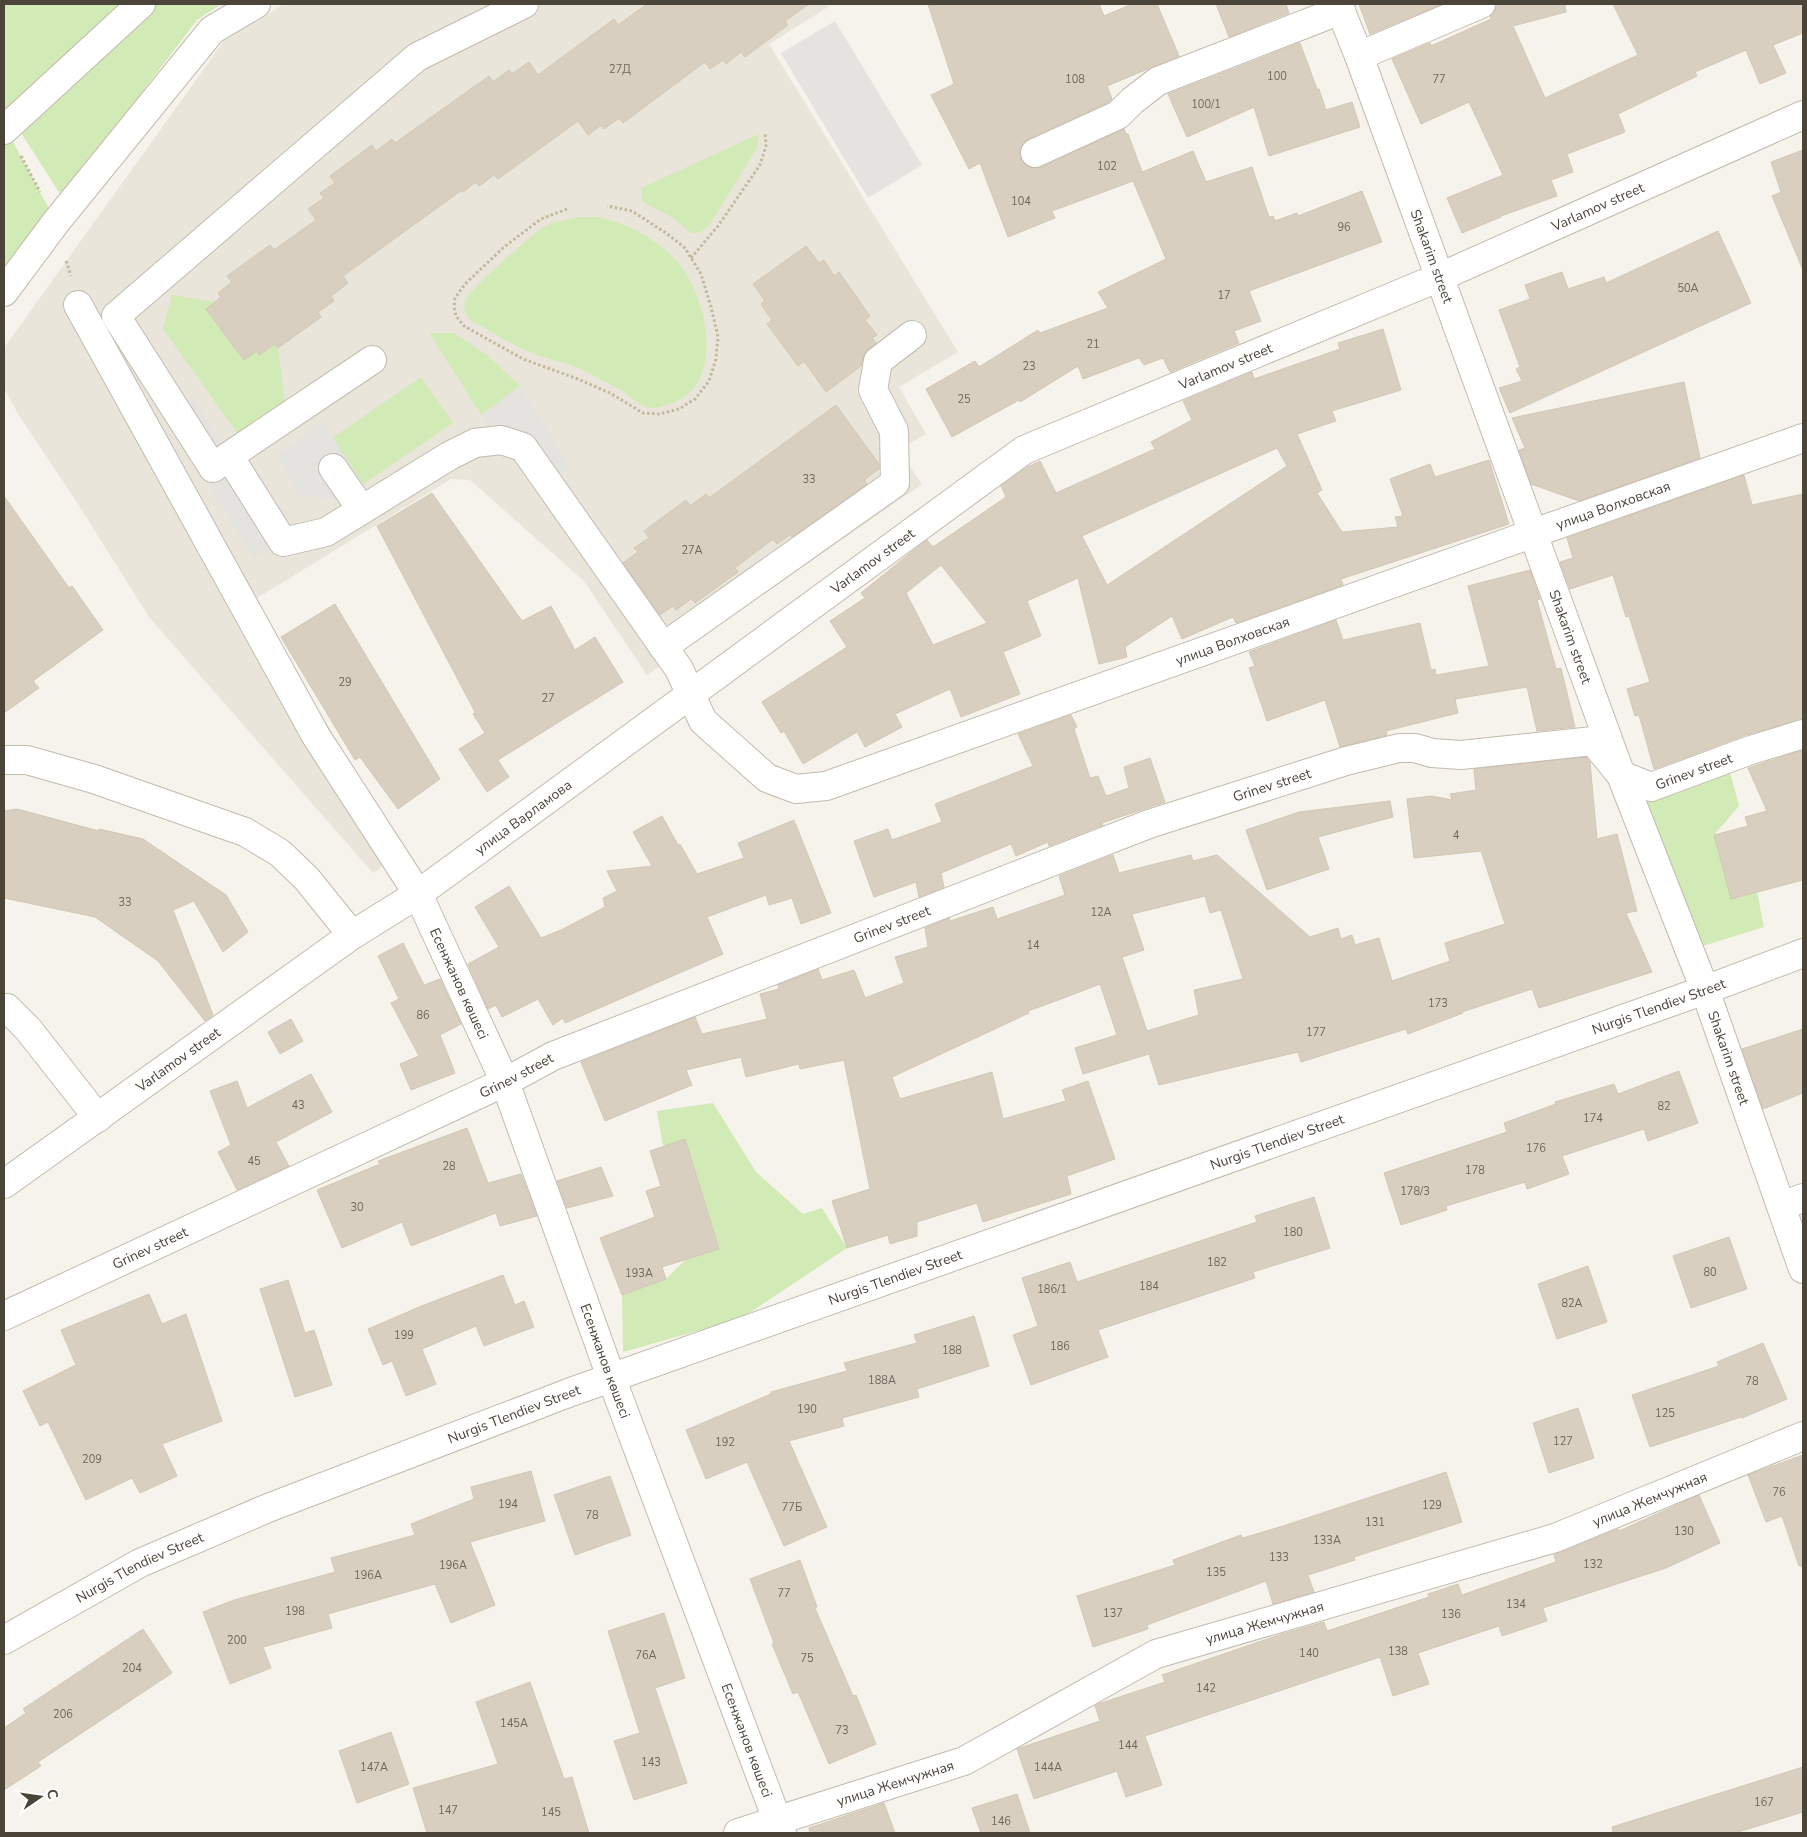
<svg xmlns="http://www.w3.org/2000/svg" width="1807" height="1837" font-family="'Nunito Sans',sans-serif">
  <style>
    .residential { fill: #eae5da }
    .green { fill: #d2eab5 }
    .parking { fill: #e5e3e0 }
    .building { fill: #d8cfc1; stroke: #d3c7b4; fill-rule: evenodd }
    .lines { fill: none; stroke-linecap: round; stroke-linejoin: round }
    .minor-casing { stroke: #c2bbae; stroke-width: 30 }
    .path { stroke: #c4b79f; stroke-width: 3; stroke-dasharray: 2.5 2.5; stroke-linecap: butt }
    .minor { stroke: #fff; stroke-width: 28 }
    .labels { text-anchor: middle; stroke-width: 4; stroke-linejoin: round; paint-order: stroke }
    .number-label { font-size: 11px; fill: #6e675b }
    .street-label { font-size: 14px; fill: #4b4439; stroke: #fff }
  </style>
  <rect width="100%" height="100%" fill="#f6f3ec"/>
  <!-- residential -->
  <polygon class="residential" points="284,4 826,4 828,7 769,44 958,352 899,387 926,434 899,450 922,484 647,675 584,581 470,480 451,479 254,600 402,852 373,873 149,617 76,501 18,414 4,388 4,348 224,41"/>
  <!-- green -->
  <g class="green">
    <polygon points="4,4 221,4 197,20 62,197 4,106"/>
    <polygon points="4,125 56,222 4,284"/>
    <path d="M759,134L757,148L710,224C691,244 687,226 671,217C661,211 651,207 642,201L641,188Z"/>
    <path d="M578,217C586,217 596,216 604,218C629,225 655,239 673,257C705,288 728,380 675,402C667,405 658,409 649,408C638,406 630,395 621,390C610,384 598,378 587,372C568,362 546,360 527,351C507,342 489,330 470,320C465,314 462,307 466,299C470,290 535,231 545,226C554,221 568,220 578,217Z"/>
    <polygon points="172,295 215,302 206,309 244,360 257,351 259,355 275,344 278,348 285,402 240,434 235,430 163,329"/>
    <polygon points="429,333 454,333 487,355 520,386 481,415"/>
    <polygon points="421,377 453,423 363,484 332,438"/>
    <polygon points="1730,772 1739,806 1714,835 1731,899 1757,892 1764,927 1690,950 1630,799"/>
    <polygon points="713,1103 756,1172 803,1214 822,1208 847,1248 740,1319 623,1352 622,1295 666,1279 685,1260 719,1249 685,1140 663,1146 657,1111"/>
  </g>
  <!-- parking -->
  <g class="parking">
    <polygon points="835,21 922,165 868,198 781,53"/>
    <polygon points="520,386 570,466 548,483 501,440 481,415"/>
    <polygon points="192,395 283,542 253,558 164,412"/>
    <polygon points="322,421 363,484 340,499 300,496 278,456"/>
  </g>
  <!-- building -->
  <g class="building">
    <polygon points="647,4 809,4 785,21 788,25 745,57 741,52 726,64 723,60 710,69 705,62 623,123 619,118 604,129 601,125 588,135 578,121 498,179 494,175 479,186 476,182 463,192 462,190 343,276 348,283 331,296 334,301 318,312 321,317 278,348 275,344 259,355 257,351 244,360 206,309 221,297 218,293 232,282 227,276 270,245 274,250 316,220 308,209 324,198 320,193 335,183 330,176 372,145 376,151 392,139 395,143 489,76 493,82 509,70 512,74 529,62 538,75 614,19 618,25"/>
    <polygon points="928,4 1099,4 1104,16 1132,4 1157,4 1179,56 1107,86 1112,99 1109,102 1028,139 1023,144 1020,151 1021,159 1026,165 1033,168 1042,167 1124,129 1126,134 1128,134 1142,172 1193,151 1206,182 1252,167 1269,217 1273,216 1275,221 1297,213 1298,216 1362,191 1382,242 1249,291 1261,321 1234,331 1239,343 1170,372 1163,358 1144,365 1139,358 1083,379 1078,366 1020,402 1019,400 952,437 926,389 975,361 979,367 1038,330 1040,333 1108,308 1098,292 1166,259 1133,181 1052,211 1055,218 1008,237 980,163 969,169 931,95 954,84"/>
    <polygon points="1216,4 1286,4 1289,13 1229,37"/>
    <polygon points="1359,4 1442,4 1370,34"/>
    <polygon points="1496,4 1565,4 1566,12 1513,26 1545,98 1638,55 1613,4 1803,4 1803,33 1773,45 1786,73 1760,84 1746,50 1695,72 1697,76 1618,114 1625,132 1567,154 1573,172 1551,180 1557,196 1501,216 1501,217 1462,233 1447,198 1503,175 1469,102 1421,124 1392,59 1430,43 1431,46 1491,19 1490,16 1494,13"/>
    <polygon points="1300,43 1317,89 1319,89 1326,110 1352,102 1360,127 1269,156 1254,107 1187,137 1168,94"/>
    <polygon points="1803,150 1803,270 1772,196 1781,192 1771,162"/>
    <polygon points="1718,231 1751,303 1510,413 1499,388 1522,381 1516,369 1520,367 1499,310 1530,299 1525,285 1562,272 1568,289 1604,277 1606,283"/>
    <polygon points="806,246 819,263 824,260 834,276 839,272 870,316 865,320 877,335 872,338 876,343 868,349 863,358 861,366 826,392 804,361 798,366 767,324 772,320 761,304 765,301 753,284"/>
    <path d="M1383,329L1401,390L1332,411L1336,421L1297,434L1322,490L1317,493L1342,532L1398,527L1395,517L1403,516L1390,479L1430,464L1435,477L1489,460L1509,524L1341,579L1343,585L1236,623L1233,617L1182,639L1172,616L1125,647L1127,657L1099,664L1078,578L1027,601L1041,636L1003,652L1020,694L961,717L950,689L895,714L902,727L865,747L857,732L803,764L784,731L781,733L762,702L847,647L830,621L865,598L861,593L919,546L927,540L933,547L1006,497L1001,486L1027,467L1040,461L1056,493L1155,449L1151,442L1192,420L1183,401L1252,372L1254,379L1340,349L1338,343ZM1277,448L1287,466L1107,585L1082,536ZM941,565L987,623L933,645L906,593Z"/>
    <polygon points="1684,382 1700,458 1579,501 1531,484 1519,450 1525,448 1512,418"/>
    <polygon points="836,405 879,464 879,469 864,480 867,484 792,537 790,535 777,544 773,539 735,568 738,572 695,603 691,599 676,610 673,606 660,615 623,563 638,552 634,548 649,538 644,531 686,500 690,506 706,494 709,498"/>
    <polygon points="1744,475 1752,505 1803,494 1803,719 1743,736 1654,769 1639,715 1635,716 1627,689 1650,682 1629,616 1626,617 1613,575 1570,589 1560,562 1573,558 1567,538"/>
    <polygon points="432,493 522,621 551,606 575,650 595,637 623,682 498,760 509,777 487,792 459,749 485,733 473,714 475,712 377,526"/>
    <polygon points="4,496 69,588 72,586 103,630 33,681 39,688 4,713"/>
    <polygon points="1530,570 1540,599 1537,600 1556,669 1561,668 1575,727 1537,731 1527,687 1455,699 1458,713 1386,731 1387,735 1340,747 1325,700 1267,721 1249,668 1255,666 1249,652 1336,620 1343,640 1420,623 1431,670 1435,669 1436,675 1489,666 1468,586"/>
    <polygon points="335,604 440,779 398,809 360,757 355,760 281,637"/>
    <polygon points="1071,715 1077,727 1074,729 1090,778 1098,776 1106,796 1129,788 1124,767 1150,758 1165,802 1102,823 1103,825 1049,846 1048,842 1016,856 1011,844 941,873 944,887 919,897 916,882 874,897 854,841 888,829 892,840 942,822 935,804 1033,766 1018,734"/>
    <polygon points="1803,750 1803,880 1731,899 1714,835 1748,826 1745,817 1767,811 1748,768"/>
    <path d="M1586,757L1590,762L1597,839L1617,834L1637,911L1626,913L1652,972L1539,1008L1532,989L1462,1012L1463,1013L1408,1034L1406,1029L1301,1062L1298,1052L1159,1085L1149,1054L1083,1074L1075,1048L1117,1035L1100,984L1061,999L1028,1011L1029,1013L892,1077L900,1099L992,1072L1003,1119L1066,1101L1062,1090L1088,1081L1115,1159L1067,1176L1071,1194L983,1222L977,1203L917,1222V1236L890,1244L888,1235L847,1248L832,1201L870,1189L844,1060L800,1069L799,1064L746,1077L741,1057L686,1070L692,1085L605,1121L581,1062L695,1017L702,1034L767,1019L760,994L779,989L778,985L818,969L822,980L854,970L865,998L904,983L895,957L928,947L925,928L949,918L950,921L993,907L997,919L1065,895L1059,876L1113,855L1119,873L1191,855L1193,861L1217,855L1310,937L1338,928L1341,939L1352,935L1355,945L1379,938L1392,981L1450,961L1445,943L1505,924L1481,851L1414,858L1407,799L1432,796L1452,800L1450,794L1476,790L1474,769ZM1205,896L1210,913L1221,910L1243,979L1194,990L1199,1015L1147,1031L1122,957L1144,950L1132,914Z"/>
    <polygon points="1390,801 1393,817 1318,837 1329,869 1267,890 1246,830 1299,812"/>
    <polygon points="17,809 99,831 99,829 143,839 226,895 248,932 223,952 194,901 173,910 213,1015 205,1021 158,961 95,917 4,898 4,811"/>
    <polygon points="662,816 678,845 680,844 697,874 744,858 738,843 794,820 831,913 801,924 792,898 769,905 766,895 707,917 723,954 565,1023 563,1018 553,1025 538,999 502,1017 496,1005 488,1009 468,964 499,947 475,907 509,886 541,938 561,930 605,907 603,898 617,891 607,871 652,866 633,832"/>
    <polygon points="403,943 424,985 440,979 461,1024 440,1035 455,1073 411,1090 400,1064 419,1056 391,1003 399,999 378,956"/>
    <polygon points="291,1019 303,1041 280,1054 268,1032"/>
    <polygon points="1803,1029 1803,1093 1763,1109 1742,1049"/>
    <polygon points="1679,1071 1698,1123 1648,1141 1644,1129 1562,1156 1569,1174 1527,1189 1525,1182 1446,1206 1447,1210 1401,1225 1384,1173 1507,1132 1504,1123 1556,1104 1555,1102 1614,1084 1618,1094"/>
    <polygon points="311,1074 332,1112 276,1142 289,1166 237,1190 218,1152 231,1145 210,1091 237,1081 247,1108"/>
    <polygon points="467,1128 488,1183 521,1174 537,1216 500,1226 496,1213 411,1246 402,1222 342,1248 317,1190 380,1164 378,1161"/>
    <polygon points="685,1139 719,1249 662,1267 666,1279 622,1295 600,1238 655,1217 646,1191 661,1186 650,1151"/>
    <polygon points="601,1167 613,1196 567,1208 557,1181"/>
    <polygon points="1314,1197 1330,1248 1253,1272 1255,1278 1098,1330 1108,1357 1031,1385 1013,1335 1038,1326 1022,1278 1070,1262 1077,1282 1257,1222 1255,1216"/>
    <polygon points="1729,1237 1747,1289 1691,1308 1673,1256"/>
    <polygon points="1588,1266 1607,1322 1557,1339 1538,1284"/>
    <polygon points="503,1275 515,1305 524,1301 534,1327 484,1346 476,1326 422,1349 436,1384 406,1396 392,1361 383,1365 368,1329 424,1305"/>
    <polygon points="288,1280 305,1333 314,1330 332,1385 295,1397 260,1289"/>
    <polygon points="149,1294 162,1324 186,1314 222,1421 162,1444 177,1476 140,1493 132,1478 86,1500 48,1422 40,1426 23,1391 76,1365 61,1330"/>
    <polygon points="974,1316 989,1366 917,1389 919,1397 842,1418 844,1426 789,1441 827,1527 784,1546 747,1462 706,1479 686,1430 771,1394 771,1392 847,1371 844,1363 917,1343 914,1335"/>
    <polygon points="1763,1343 1787,1399 1742,1418 1741,1417 1650,1447 1632,1395 1719,1366 1717,1362"/>
    <polygon points="1578,1408 1594,1458 1549,1473 1533,1423"/>
    <polygon points="1803,1455 1803,1566 1799,1566 1782,1516 1766,1522 1748,1475"/>
    <polygon points="531,1471 545,1521 470,1542 495,1605 451,1623 435,1584 328,1614 332,1628 263,1647 271,1668 230,1684 203,1612 234,1600 335,1572 331,1558 415,1535 411,1524 474,1499 471,1487"/>
    <polygon points="1446,1472 1462,1522 1354,1557 1355,1560 1308,1575 1314,1592 1273,1604 1266,1581 1147,1625 1148,1629 1093,1647 1077,1596 1175,1565 1173,1560 1241,1535 1243,1538 1283,1526"/>
    <polygon points="610,1476 631,1535 575,1555 554,1495"/>
    <polygon points="1699,1495 1720,1543 1666,1568 1543,1608 1547,1621 1502,1636 1499,1626 1418,1653 1429,1684 1393,1696 1380,1657 1145,1736 1162,1785 1126,1797 1117,1771 1034,1799 1017,1749 1100,1721 1095,1706 1098,1704 1165,1682 1162,1675 1282,1634 1324,1622 1327,1631 1429,1597 1428,1594 1458,1584 1462,1595 1556,1562 1554,1555 1618,1529 1619,1531"/>
    <polygon points="800,1560 817,1607 815,1608 853,1696 856,1695 876,1744 829,1764 798,1692 793,1694 772,1644 774,1643 750,1579"/>
    <polygon points="664,1613 685,1678 655,1688 687,1783 634,1800 614,1741 640,1733 608,1631"/>
    <polygon points="143,1629 172,1673 38,1762 41,1766 4,1790 4,1728 26,1713 23,1709"/>
    <polygon points="530,1682 564,1779 572,1777 589,1833 427,1833 413,1788 498,1764 476,1702"/>
    <polygon points="391,1732 409,1784 357,1803 339,1751"/>
    <polygon points="1803,1767 1803,1812 1735,1833 1613,1833 1612,1827"/>
    <polygon points="1017,1794 1030,1833 981,1833 972,1808"/>
    <polygon points="884,1803 895,1833 810,1833 809,1828"/>
  </g>
  <g class="lines">
    <defs>
      <g id="minor">
        <path id="s1" d="M1338,4L1359,56L1621,775L1705,990L1803,1269"/>
        <polyline points="1359,56 1481,4"/>
        <polyline points="4,130 141,4"/>
        <polyline points="1035,153 1118,115 1132,101 1158,81 1341,10"/>
        <polyline points="4,292 56,222 212,30 256,4"/>
        <path id="s2" d="M78,305L316,736L418,894L505,1082L611,1377L782,1833"/>
        <path id="s3" d="M372,360L229,456L283,542L326,532L449,456L475,443L501,440L523,447L679,669L703,721L767,778L796,789L826,786L1534,533L1803,438"/>
        <polyline points="229,456 213,468 116,316 417,57 524,4"/>
        <polyline points="333,468 362,510"/>
        <polyline points="663,647 895,483 894,431 873,390 878,361 912,335"/>
        <polyline points="4,760 27,760 94,779 245,832 280,853 307,879 352,935"/>
        <polyline points="4,1008 7,1008 28,1029 98,1118"/>
        <path id="s4" d="M4,1184L352,935L418,894L1024,450L1440,277L1803,115"/>
        <polyline points="1781,1206 1803,1198"/>
        <path id="s5" d="M4,1316L505,1082L553,1056L1149,824L1346,761L1399,748H1415L1432,753L1461,755L1593,741L1621,775L1651,787L1748,751L1803,734"/>
        <path id="s6" d="M4,1640L140,1563L268,1508L571,1392L1705,990L1803,953"/>
        <path id="s7" d="M738,1833L964,1761L1156,1654L1555,1538L1803,1436"/>
      </g>
    </defs>
    <!-- minor casing -->
    <use href="#minor" class="minor-casing"/>
    <!-- path -->
    <g class="path">
      <polyline points="21,156 40,192"/>
      <polyline points="567,209 541,219 504,247 465,284 455,298 454,307 456,316 464,326 523,359 578,379 610,393 643,413 659,414 679,409 695,399 709,381 716,359 718,337 711,307 701,274 685,248 666,233 632,211 607,206"/>
      <polyline points="691,258 718,226 760,165 766,146 765,132"/>
      <polyline points="66,261 71,276"/>
    </g>
    <!-- minor -->
    <use href="#minor" class="minor"/>
  </g>
  <g class="labels">
    <!-- number labels -->
    <g class="number-label">
      <text x="620" y="73">27Д</text>
      <text x="1277" y="80">100</text>
      <text x="1075" y="83">108</text>
      <text x="1439" y="83">77</text>
      <text x="1206" y="108">100/1</text>
      <text x="1107" y="170">102</text>
      <text x="1021" y="205">104</text>
      <text x="1344" y="231">96</text>
      <text x="1688" y="292">50А</text>
      <text x="1224" y="299">17</text>
      <text x="1093" y="348">21</text>
      <text x="1029" y="370">23</text>
      <text x="964" y="403">25</text>
      <text x="809" y="483">33</text>
      <text x="692" y="554">27А</text>
      <text x="345" y="686">29</text>
      <text x="548" y="702">27</text>
      <text x="1456" y="839">4</text>
      <text x="125" y="906">33</text>
      <text x="1101" y="916">12А</text>
      <text x="1033" y="949">14</text>
      <text x="1438" y="1007">173</text>
      <text x="423" y="1019">86</text>
      <text x="1316" y="1036">177</text>
      <text x="298" y="1109">43</text>
      <text x="1664" y="1110">82</text>
      <text x="1593" y="1122">174</text>
      <text x="1536" y="1152">176</text>
      <text x="254" y="1165">45</text>
      <text x="449" y="1170">28</text>
      <text x="1475" y="1174">178</text>
      <text x="1415" y="1195">178/3</text>
      <text x="357" y="1211">30</text>
      <text x="1293" y="1236">180</text>
      <text x="1217" y="1266">182</text>
      <text x="1710" y="1276">80</text>
      <text x="639" y="1277">193А</text>
      <text x="1149" y="1290">184</text>
      <text x="1052" y="1293">186/1</text>
      <text x="1572" y="1307">82А</text>
      <text x="404" y="1339">199</text>
      <text x="1060" y="1350">186</text>
      <text x="952" y="1354">188</text>
      <text x="882" y="1384">188А</text>
      <text x="1752" y="1385">78</text>
      <text x="807" y="1413">190</text>
      <text x="1665" y="1417">125</text>
      <text x="1563" y="1445">127</text>
      <text x="725" y="1446">192</text>
      <text x="92" y="1463">209</text>
      <text x="1779" y="1496">76</text>
      <text x="508" y="1508">194</text>
      <text x="1432" y="1509">129</text>
      <text x="792" y="1511">77Б</text>
      <text x="592" y="1519">78</text>
      <text x="1375" y="1526">131</text>
      <text x="1684" y="1535">130</text>
      <text x="1327" y="1544">133А</text>
      <text x="1279" y="1561">133</text>
      <text x="1593" y="1568">132</text>
      <text x="453" y="1569">196А</text>
      <text x="1216" y="1576">135</text>
      <text x="368" y="1579">196А</text>
      <text x="784" y="1597">77</text>
      <text x="1516" y="1608">134</text>
      <text x="295" y="1615">198</text>
      <text x="1113" y="1617">137</text>
      <text x="1451" y="1618">136</text>
      <text x="237" y="1644">200</text>
      <text x="1398" y="1655">138</text>
      <text x="1309" y="1657">140</text>
      <text x="646" y="1659">76А</text>
      <text x="807" y="1662">75</text>
      <text x="132" y="1672">204</text>
      <text x="1206" y="1692">142</text>
      <text x="63" y="1718">206</text>
      <text x="514" y="1727">145А</text>
      <text x="842" y="1734">73</text>
      <text x="1128" y="1749">144</text>
      <text x="651" y="1766">143</text>
      <text x="374" y="1771">147А</text>
      <text x="1048" y="1771">144А</text>
      <text x="1764" y="1806">167</text>
      <text x="448" y="1814">147</text>
      <text x="551" y="1816">145</text>
      <text x="1001" y="1825">146</text>
    </g>
    <!-- street labels -->
    <g class="street-label">
      <text dy="5" stroke="none"><textPath href="#s4" startOffset="1880">Varlamov street</textPath></text>
      <text dy="5" stroke="none"><textPath href="#s1" startOffset="269">Shakarim street</textPath></text>
      <text dy="5" stroke="none"><textPath href="#s4" startOffset="1475">Varlamov street</textPath></text>
      <text dy="5" stroke="none"><textPath href="#s3" startOffset="1852">улица Волховская</textPath></text>
      <text dy="5" stroke="none"><textPath href="#s4" startOffset="1069">Varlamov street</textPath></text>
      <text dy="5" stroke="none"><textPath href="#s1" startOffset="674">Shakarim street</textPath></text>
      <text dy="5" stroke="none"><textPath href="#s3" startOffset="1448">улица Волховская</textPath></text>
      <text dy="5" stroke="none"><textPath href="#s5" startOffset="1826">Grinev street</textPath></text>
      <text dy="5" stroke="none"><textPath href="#s5" startOffset="1376">Grinev street</textPath></text>
      <text dy="5" stroke="none"><textPath href="#s4" startOffset="636">улица Варламова</textPath></text>
      <text dy="5" stroke="none"><textPath href="#s5" startOffset="971">Grinev street</textPath></text>
      <text dy="5" stroke="none"><textPath href="#s2" startOffset="779">Есенжанов көшесі</textPath></text>
      <text dy="5" stroke="none"><textPath href="#s6" startOffset="1774">Nurgis Tlendiev Street</textPath></text>
      <text dy="5" stroke="none"><textPath href="#s1" startOffset="1124">Shakarim street</textPath></text>
      <text dy="5" stroke="none"><textPath href="#s4" startOffset="214">Varlamov street</textPath></text>
      <text dy="5" stroke="none"><textPath href="#s5" startOffset="566">Grinev street</textPath></text>
      <text dy="5" stroke="none"><textPath href="#s6" startOffset="1369">Nurgis Tlendiev Street</textPath></text>
      <text dy="5" stroke="none"><textPath href="#s5" startOffset="161">Grinev street</textPath></text>
      <text dy="5" stroke="none"><textPath href="#s6" startOffset="964">Nurgis Tlendiev Street</textPath></text>
      <text dy="5" stroke="none"><textPath href="#s2" startOffset="1184">Есенжанов көшесі</textPath></text>
      <text dy="5" stroke="none"><textPath href="#s6" startOffset="559">Nurgis Tlendiev Street</textPath></text>
      <text dy="5" stroke="none"><textPath href="#s7" startOffset="975">улица Жемчужная</textPath></text>
      <text dy="5" stroke="none"><textPath href="#s6" startOffset="154">Nurgis Tlendiev Street</textPath></text>
      <text dy="5" stroke="none"><textPath href="#s7" startOffset="570">улица Жемчужная</textPath></text>
      <text dy="5" stroke="none"><textPath href="#s2" startOffset="1589">Есенжанов көшесі</textPath></text>
      <text dy="5" stroke="none"><textPath href="#s7" startOffset="165">улица Жемчужная</textPath></text>
    </g>
  </g>
  <!-- border -->
  <rect width="1807" height="1837" fill="none" stroke="#4b4439" stroke-width="10"/>
  <!-- north arrow -->
  <g transform="translate(40 1797) rotate(77)" stroke="#ffffff" stroke-width="4" paint-order="stroke">
  <path d="M0-4L9 19L0 12L-9 19Z" fill="#4b4439"/>
  <text y="-8" font-size="14" font-weight="bold" text-anchor="middle" fill="#4b4439">С</text>
  </g>
</svg>
